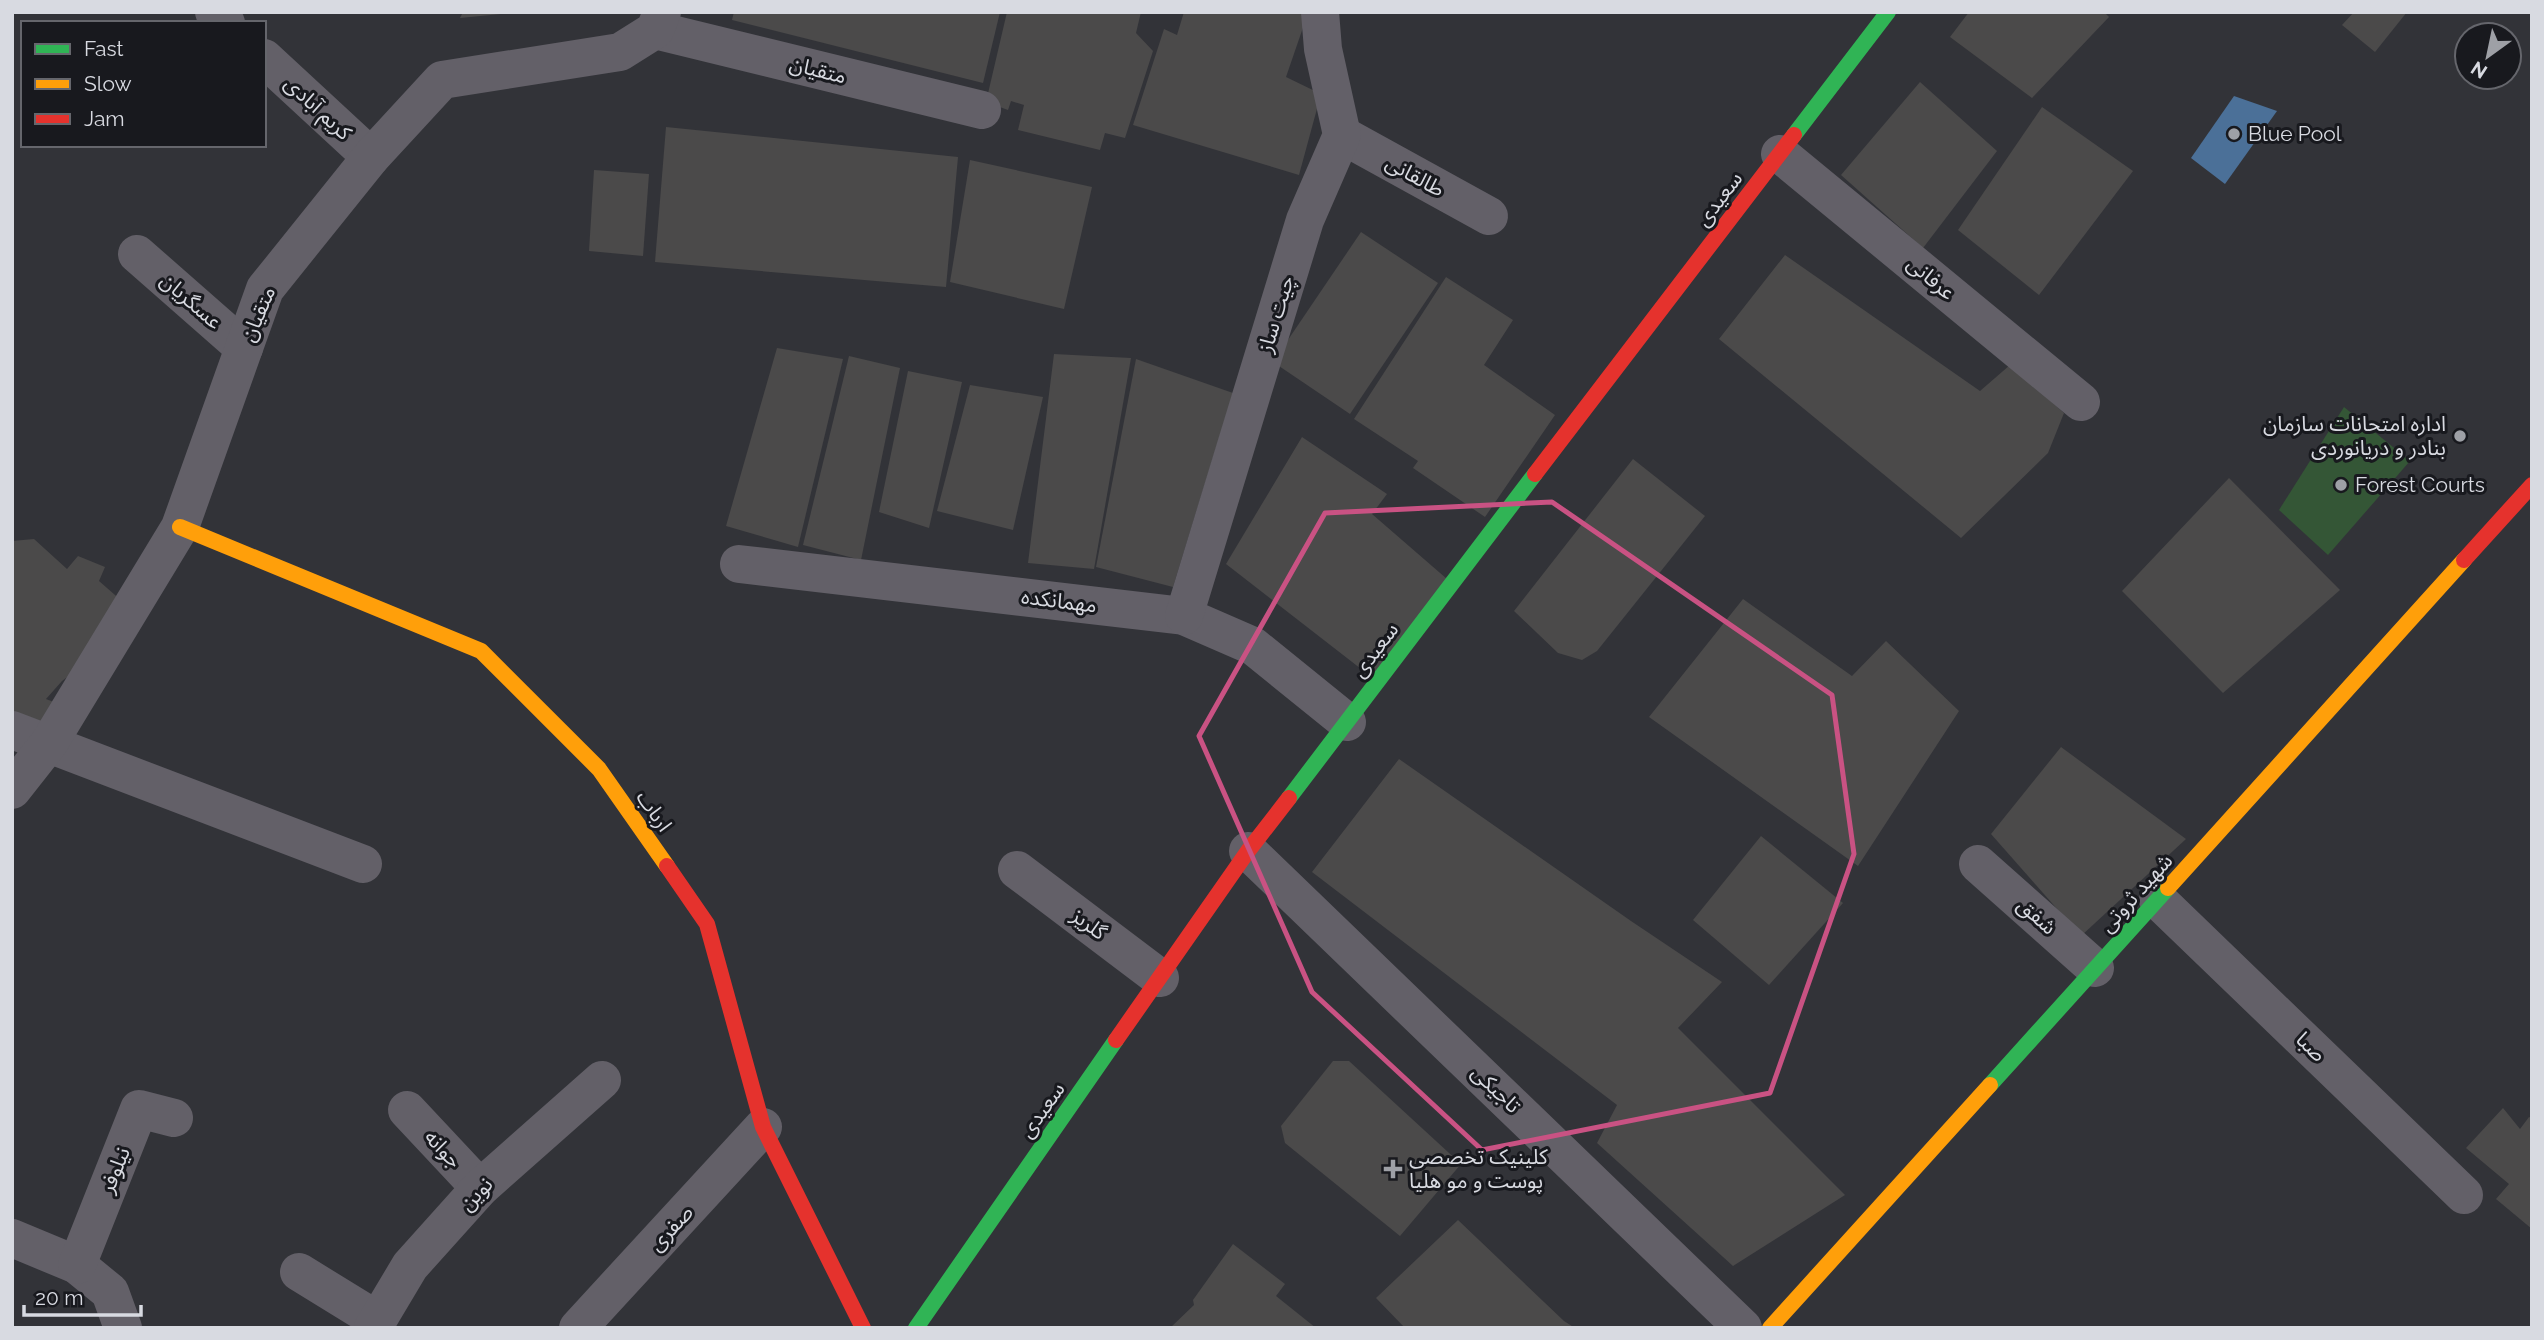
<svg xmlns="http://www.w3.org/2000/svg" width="2544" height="1340" font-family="Raleway,'Noto Sans Arabic',sans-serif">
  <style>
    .pitch { fill: #345636 }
    .water { fill: #4b7098 }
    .building { fill: #4b4a4a }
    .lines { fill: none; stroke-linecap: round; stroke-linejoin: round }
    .street { stroke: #636068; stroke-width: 38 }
    .fast { stroke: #30b455; stroke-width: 16 }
    .slow { stroke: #ff9f0a; stroke-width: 16 }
    .jam { stroke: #e5322d; stroke-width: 16 }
    .marked { fill: none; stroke: #c95283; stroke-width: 5; stroke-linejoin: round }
    .poi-dot { fill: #9ea0a6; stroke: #18191e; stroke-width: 2.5 }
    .labels { text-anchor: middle; stroke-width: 6; stroke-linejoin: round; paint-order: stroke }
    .street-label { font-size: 21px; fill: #d8dae1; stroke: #18191e }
    .poi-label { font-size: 21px; fill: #d8dae1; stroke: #18191e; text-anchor: start }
  </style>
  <rect width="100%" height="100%" fill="#323338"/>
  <!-- pitch -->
  <polygon class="pitch" points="2344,407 2410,461 2328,555 2279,510"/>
  <!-- water -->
  <polygon class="water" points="2234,96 2277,111 2225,184 2191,158"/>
  <!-- building -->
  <g class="building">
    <polygon points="463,12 501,12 501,14 460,18"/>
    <polygon points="734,12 1000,12 983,83 732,20"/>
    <polygon points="1007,12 1141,12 1136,33 1153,51 1125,138 1105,133 1100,150 1018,130 1024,105 1011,101 1008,110 986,102"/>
    <polygon points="1184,12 1308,13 1286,77 1321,94 1299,175 1133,125 1164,29 1177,35"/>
    <polygon points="1969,12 2104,12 2109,17 2032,98 1950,37"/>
    <polygon points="2354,12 2407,12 2375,52 2342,25"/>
    <polygon points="1920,82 1997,151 1923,248 1841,175"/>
    <polygon points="2042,107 2133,171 2039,295 1958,230"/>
    <polygon points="666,127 958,157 946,287 655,262"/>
    <polygon points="970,160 1092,187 1064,309 950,282"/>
    <polygon points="594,170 649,174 643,256 589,251"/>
    <polygon points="1361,232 1438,283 1350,414 1273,362"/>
    <polygon points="1785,255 1980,391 2010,365 2064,413 2048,453 1961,538 1719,339"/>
    <polygon points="1446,277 1513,320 1484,365 1555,415 1485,517 1413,468 1418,461 1354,419"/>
    <polygon points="777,348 843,359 798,547 726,526"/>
    <polygon points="1054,354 1131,358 1094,569 1028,563"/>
    <polygon points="849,356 900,368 861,560 803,545"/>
    <polygon points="1136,359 1233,393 1173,587 1096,567"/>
    <polygon points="908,371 962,382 929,528 879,512"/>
    <polygon points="970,385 1043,397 1013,530 937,511"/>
    <polygon points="1302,437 1387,494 1372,514 1447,579 1374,679 1226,564"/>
    <polygon points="1633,459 1705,516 1597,651 1582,660 1558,653 1514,611"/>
    <polygon points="2229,478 2340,590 2223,693 2122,591"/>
    <polygon points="34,539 67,569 78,556 105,567 99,581 123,602 82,666 62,681 46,699 59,704 49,731 12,717 12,541"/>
    <polygon points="1743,599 1852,676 1886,641 1959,711 1858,866 1649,717"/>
    <polygon points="2061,747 2186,839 2081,936 1991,834"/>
    <polygon points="1399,759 1631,921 1722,982 1678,1028 1845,1195 1733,1266 1597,1143 1617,1105 1312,872"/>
    <polygon points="1761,836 1843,903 1769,985 1693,920"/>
    <polygon points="1333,1061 1349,1061 1461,1164 1400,1236 1285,1143 1281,1126"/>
    <polygon points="2503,1108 2520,1129 2529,1117 2532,1118 2532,1229 2496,1199 2509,1184 2466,1148"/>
    <polygon points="1458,1220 1564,1321 1575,1328 1405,1328 1376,1298"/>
    <polygon points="1233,1244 1285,1284 1276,1296 1316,1328 1170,1328 1194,1305 1193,1300"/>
  </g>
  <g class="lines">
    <!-- street -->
    <g class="street">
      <polyline points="214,12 226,23"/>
      <polyline points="655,30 982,110"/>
      <polyline points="264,58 371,157"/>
      <polyline points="1342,135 1489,216"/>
      <polyline points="1780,154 2081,402"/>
      <polyline points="137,254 244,348"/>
      <polyline points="739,564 1184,616 1253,646 1347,722"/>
      <polyline points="1184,616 1305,220 1342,135 1323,49 1320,12"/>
      <polyline points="12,730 363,864"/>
      <polyline points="12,790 49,743 180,527 265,289 371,157 442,80 620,52 655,30 662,12"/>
      <polyline points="1248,851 1743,1328"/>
      <polyline points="1978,864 2095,968"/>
      <polyline points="1017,870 1160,978"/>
      <polyline points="2158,900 2464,1195"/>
      <polyline points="407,1110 480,1188"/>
      <polyline points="12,1238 77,1265 110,1292 123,1328"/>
      <polyline points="77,1265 139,1109 174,1118"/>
      <polyline points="299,1272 377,1320"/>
      <polyline points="373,1328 410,1266 480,1188 602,1080"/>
      <polyline points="578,1328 763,1127"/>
    </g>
    <!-- fast -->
    <g class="fast">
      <polyline points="1794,135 1888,12"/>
      <polyline points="1289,798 1535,474"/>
      <polyline points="1990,1085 2168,888"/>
      <polyline points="916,1328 1116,1040"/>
    </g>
    <!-- slow -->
    <g class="slow">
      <polyline points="180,527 481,651 599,769 667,866"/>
      <polyline points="2168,888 2464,560"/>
      <polyline points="1770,1328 1990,1085"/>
    </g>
    <!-- jam -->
    <g class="jam">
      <polyline points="1535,474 1794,135"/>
      <polyline points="2464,560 2532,485"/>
      <polyline points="667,866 707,924 763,1127 863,1328"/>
      <polyline points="1116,1040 1248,851 1289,798"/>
    </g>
  </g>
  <!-- marked area -->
  <path class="marked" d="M1552,502L1832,695L1854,854L1770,1093L1482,1150L1312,992L1199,736L1325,513Z"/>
  <!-- markers -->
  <g class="poi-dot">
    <circle cx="2234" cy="134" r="7"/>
    <circle cx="2460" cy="436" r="7"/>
    <circle cx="2341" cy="485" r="7"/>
    <path d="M1389.5 1158.5h7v7h7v7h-7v7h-7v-7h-7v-7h7z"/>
  </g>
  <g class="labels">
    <!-- street labels -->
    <g class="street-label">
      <text transform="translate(818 70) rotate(14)" y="7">متقیان</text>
      <text transform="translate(318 108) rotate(43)" y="7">کریم آبادی</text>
      <text transform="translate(1415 176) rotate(29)" y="7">طالقانی</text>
      <text transform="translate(1719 199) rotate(-53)" y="7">سعیدی</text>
      <text transform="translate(1931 278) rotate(40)" y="7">عرفانی</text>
      <text transform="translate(191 301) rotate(41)" y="7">عسگریان</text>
      <text transform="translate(258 314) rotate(-67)" y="7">متقیان</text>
      <text transform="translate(1276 314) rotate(-73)" y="7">چیت ساز</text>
      <text transform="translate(1059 601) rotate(7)" y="7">مهمانکده</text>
      <text transform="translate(1375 650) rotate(-53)" y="7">سعیدی</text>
      <text transform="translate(654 811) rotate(55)" y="7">ارباب</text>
      <text transform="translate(2136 893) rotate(-48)" y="7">شهید ثروتی</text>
      <text transform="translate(2037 916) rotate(42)" y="7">شفق</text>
      <text transform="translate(1089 924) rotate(37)" y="7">گلریز</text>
      <text transform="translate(2311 1047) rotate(44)" y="7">صبا</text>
      <text transform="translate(1496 1089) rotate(44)" y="7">تاجیکی</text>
      <text transform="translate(1042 1110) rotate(-55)" y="7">سعیدی</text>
      <text transform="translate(443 1149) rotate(47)" y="7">جوانه</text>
      <text transform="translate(115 1170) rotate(-68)" y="7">نیلوفر</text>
      <text transform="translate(476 1194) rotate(-46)" y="7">نوین</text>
      <text transform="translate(671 1228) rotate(-47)" y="7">صفری</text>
    </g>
    <!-- poi labels -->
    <g class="poi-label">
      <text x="2248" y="141">Blue Pool</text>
      <text x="2446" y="431" text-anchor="end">اداره امتحانات سازمان<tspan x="2446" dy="24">بنادر و دریانوردی</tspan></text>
      <text x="2355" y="492">Forest Courts</text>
      <text x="1409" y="1164">کلینیک تخصصی<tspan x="1409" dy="24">پوست و مو هلیا</tspan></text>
    </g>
  </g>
  <!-- border -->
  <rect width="2544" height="1340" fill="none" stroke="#d8dae1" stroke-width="28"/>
  <!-- legend -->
  <rect x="21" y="21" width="245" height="126" fill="#18191e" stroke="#65666c" stroke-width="2"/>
  <rect x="35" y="44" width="35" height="10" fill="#30b455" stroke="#65666c" stroke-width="2"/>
  <text x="84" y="56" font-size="21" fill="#d8dae1">Fast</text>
  <rect x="35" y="79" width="35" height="10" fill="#ff9f0a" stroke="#65666c" stroke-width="2"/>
  <text x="84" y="91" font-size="21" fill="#d8dae1">Slow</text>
  <rect x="35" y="114" width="35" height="10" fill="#e5322d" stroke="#65666c" stroke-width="2"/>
  <text x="84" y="126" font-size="21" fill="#d8dae1">Jam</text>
  <!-- north arrow -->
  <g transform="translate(2488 56) rotate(213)"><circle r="33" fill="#18191e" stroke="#65666c" stroke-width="2"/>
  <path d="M0-5L12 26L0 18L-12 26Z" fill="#9ea0a6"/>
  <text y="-10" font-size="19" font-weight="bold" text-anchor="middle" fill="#d8dae1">N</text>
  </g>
  <!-- scale -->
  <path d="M24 1305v10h117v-10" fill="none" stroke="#d8dae1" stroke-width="3.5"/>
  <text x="35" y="1305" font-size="21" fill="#d8dae1" stroke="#18191e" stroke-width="5" paint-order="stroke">20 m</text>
</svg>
